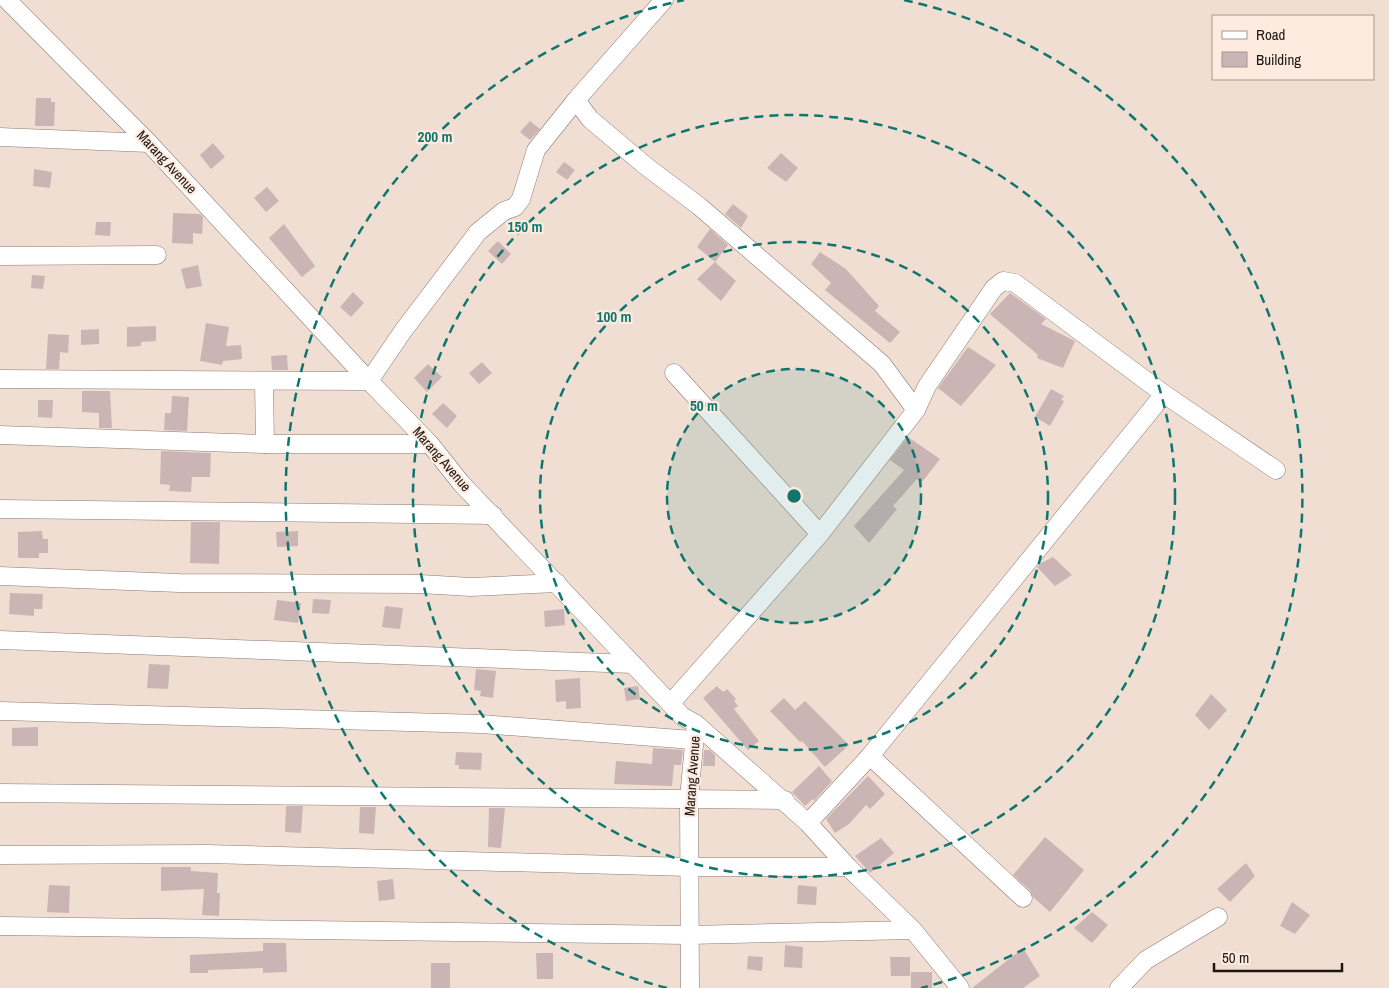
<svg xmlns="http://www.w3.org/2000/svg" width="1389" height="988" font-family="'Archivo Narrow',sans-serif">
  <style>
    .building { fill: #cbb5b4 }
    .lines { fill: none; stroke-linecap: round; stroke-linejoin: round }
    .minor-casing { stroke: #8a7a70; stroke-width: 19 }
    .minor { stroke: #fff; stroke-width: 18 }
    .ring { fill: none; stroke: #0f766e; stroke-width: 2.5; stroke-dasharray: 9 6 }
    .labels { text-anchor: middle; stroke-width: 4.5; stroke-linejoin: round; paint-order: stroke }
    .street-label { font-size: 14px; fill: #1d1713; stroke: #fdebe0 }
    .centre { fill: #0f766e; stroke: #fdebe0; stroke-width: 2.5 }
    .ring-label { font-size: 15px; text-anchor: middle; font-weight: bold; fill: #0f766e; stroke: #fdebe0; stroke-width: 4.5; stroke-linejoin: round; paint-order: stroke }
  </style>
  <rect width="100%" height="100%" fill="#f0ded3"/>
  <!-- building -->
  <g class="building">
    <polygon points="36,98 51,98 51,102 55,102 54,126 35,126"/>
    <polygon points="530,121 540,129 530,140 520,132"/>
    <polygon points="213,143 225,157 211,169 200,155"/>
    <polygon points="781,153 798,168 786,182 767,168"/>
    <polygon points="564,162 575,170 567,180 556,172"/>
    <polygon points="34,169 52,172 50,188 33,186"/>
    <polygon points="267,187 279,201 266,212 254,198"/>
    <polygon points="733,204 748,216 741,228 725,214"/>
    <polygon points="173,213 200,214 203,217 202,234 193,233 193,244 172,243"/>
    <polygon points="96,222 111,222 110,236 95,235"/>
    <polygon points="284,224 315,266 302,277 269,238"/>
    <polygon points="710,229 728,245 715,262 697,247"/>
    <polygon points="498,241 511,254 502,264 488,251"/>
    <polygon points="820,252 846,269 879,306 875,311 900,332 890,343 825,290 831,283 811,264"/>
    <polygon points="715,262 736,281 721,301 697,279"/>
    <polygon points="198,265 202,286 186,289 181,269"/>
    <polygon points="32,275 45,276 43,289 31,288"/>
    <polygon points="353,292 364,303 351,317 340,307"/>
    <polygon points="1010,293 1046,319 1041,324 1075,341 1063,368 1037,358 1038,355 990,314"/>
    <polygon points="206,323 229,327 226,346 241,345 242,359 223,361 222,365 200,361"/>
    <polygon points="156,326 156,341 141,342 141,346 127,347 127,327"/>
    <polygon points="99,329 99,344 81,345 81,330"/>
    <polygon points="48,334 69,335 68,353 60,352 59,369 46,369"/>
    <polygon points="968,347 996,365 961,406 938,388"/>
    <polygon points="287,355 288,370 272,370 271,356"/>
    <polygon points="482,362 492,373 479,384 469,373"/>
    <polygon points="428,364 442,377 427,392 414,378"/>
    <polygon points="1051,389 1064,396 1061,400 1064,401 1050,426 1035,417"/>
    <polygon points="82,391 110,391 112,428 99,428 99,413 82,412"/>
    <polygon points="172,396 189,397 187,431 164,430 165,413 171,413"/>
    <polygon points="38,400 53,400 52,418 38,417"/>
    <polygon points="443,403 457,416 447,428 432,414"/>
    <polygon points="908,437 940,459 922,482 917,479 893,506 897,509 869,543 854,526 904,470 890,460"/>
    <polygon points="161,451 211,453 210,477 192,477 191,492 169,491 170,485 160,484"/>
    <polygon points="191,522 220,522 219,564 190,563"/>
    <polygon points="42,531 43,539 48,539 48,553 39,553 39,558 18,558 18,532"/>
    <polygon points="298,531 298,546 277,547 276,532"/>
    <polygon points="1053,557 1072,575 1055,586 1037,567 1041,563"/>
    <polygon points="10,593 43,594 42,609 34,609 34,616 9,614"/>
    <polygon points="313,599 331,600 329,614 312,613"/>
    <polygon points="277,600 301,603 298,623 274,620"/>
    <polygon points="385,606 403,608 400,629 382,627"/>
    <polygon points="564,609 565,625 545,627 544,611"/>
    <polygon points="149,664 170,665 168,689 147,688"/>
    <polygon points="476,669 496,671 493,698 480,696 481,691 474,690"/>
    <polygon points="580,678 581,708 566,709 566,701 556,702 555,680"/>
    <polygon points="638,686 640,699 626,701 624,688"/>
    <polygon points="717,686 723,692 727,689 736,699 734,701 738,706 734,709 759,741 748,750 703,698"/>
    <polygon points="1211,694 1227,710 1209,730 1195,715"/>
    <polygon points="784,698 795,710 805,701 849,745 825,767 802,741 800,742 770,711"/>
    <polygon points="38,727 38,746 12,746 12,728"/>
    <polygon points="653,748 683,750 681,765 674,765 672,786 614,784 616,761 652,764"/>
    <polygon points="704,750 710,750 715,755 715,766 703,766"/>
    <polygon points="456,752 482,753 481,770 459,769 459,765 455,765"/>
    <polygon points="819,766 832,781 814,801 813,799 805,806 792,792"/>
    <polygon points="868,776 885,794 870,809 866,805 849,824 835,833 826,819"/>
    <polygon points="286,806 303,806 301,833 285,832"/>
    <polygon points="360,807 376,807 374,834 359,833"/>
    <polygon points="489,808 505,808 501,848 488,847"/>
    <polygon points="1045,837 1084,870 1050,912 1033,897 1030,890 1013,875"/>
    <polygon points="881,838 894,853 870,873 855,856"/>
    <polygon points="1246,863 1255,876 1230,902 1217,889"/>
    <polygon points="161,867 191,867 191,871 218,873 217,893 220,893 219,916 202,915 204,889 161,891"/>
    <polygon points="393,879 395,899 379,901 377,881"/>
    <polygon points="49,885 70,886 69,913 47,912"/>
    <polygon points="798,885 817,887 816,905 797,904"/>
    <polygon points="1292,902 1310,915 1295,934 1280,926"/>
    <polygon points="1092,912 1108,925 1092,943 1074,928"/>
    <polygon points="263,943 286,943 287,972 263,973 263,968 208,970 208,973 190,973 190,955 263,951"/>
    <polygon points="785,945 803,947 802,968 784,967"/>
    <polygon points="1023,948 1040,976 1023,988 972,988"/>
    <polygon points="536,953 553,953 553,979 537,979"/>
    <polygon points="748,956 763,957 762,971 747,969"/>
    <polygon points="890,957 910,957 910,976 891,976"/>
    <rect x="431" y="963" width="19" height="25"/>
    <rect x="911" y="972" width="21" height="16"/>
  </g>
  <g class="lines">
    <defs>
      <g id="minor">
        <polyline points="7,0 149,143 369,381 430,444 461,483 682,716 696,724 689,798 690,988"/>
        <polyline points="664,0 576,100 590,119 647,167 699,206 882,364 916,410"/>
        <polyline points="0,137 149,143"/>
        <polyline points="0,256 157,255"/>
        <polyline points="674,373 820,534"/>
        <polyline points="0,379 369,381 403,331 478,232 504,211 515,207 521,199 536,150 576,100"/>
        <polyline points="264,382 265,444"/>
        <polyline points="0,435 265,444 430,444"/>
        <polyline points="0,509 493,515"/>
        <polyline points="0,576 179,583 420,584 471,587 557,583"/>
        <polyline points="0,640 633,664"/>
        <polyline points="671,703 820,534 916,410 927,386 994,288 1003,281 1015,283 1164,394 1276,470"/>
        <polyline points="0,711 481,724 693,740"/>
        <polyline points="696,724 808,823 848,867 913,930 960,988"/>
        <polyline points="870,756 1164,394"/>
        <polyline points="0,793 785,800"/>
        <polyline points="808,823 870,756 1023,898"/>
        <polyline points="0,855 207,854 689,867 848,867"/>
        <polyline points="0,926 689,935 913,930"/>
        <polyline points="1119,988 1146,960 1218,917"/>
      </g>
    </defs>
    <!-- minor casing -->
    <use href="#minor" class="minor-casing"/>
    <!-- minor -->
    <use href="#minor" class="minor"/>
  </g>
  <!-- distance rings -->
  <circle cx="794" cy="496" r="127" fill="#0f766e" fill-opacity=".12"/>
  <g class="ring">
    <circle cx="794" cy="496" r="127"/>
    <circle cx="794" cy="496" r="254"/>
    <circle cx="794" cy="496" r="381"/>
    <path d="M667 988A508 508 0 0 1 684 0M904 0A508 508 0 0 1 921 988"/>
  </g>
  <g class="labels">
    <!-- street labels -->
    <g class="street-label">
      <text transform="translate(167 162) rotate(47)" y="5">Marang Avenue</text>
      <text transform="translate(442 459) rotate(49)" y="5">Marang Avenue</text>
      <text transform="translate(692 776) rotate(-86)" y="5">Marang Avenue</text>
    </g>
  </g>
  <circle cx="794" cy="496" r="8" class="centre"/>
  <g class="ring-label">
    <text x="435" y="142">200 m</text>
    <text x="525" y="232">150 m</text>
    <text x="614" y="322">100 m</text>
    <text x="704" y="411">50 m</text>
  </g>
  <!-- legend -->
  <rect x="1212" y="15" width="162" height="65" fill="#fdebe0" stroke="#a3968e"/>
  <rect x="1222" y="31" width="25" height="8" fill="#ffffff" stroke="#a3968e"/>
  <text x="1256" y="40" font-size="15" fill="#1d1713">Road</text>
  <rect x="1222" y="52" width="25" height="15" fill="#cbb5b4" stroke="#a3968e"/>
  <text x="1256" y="65" font-size="15" fill="#1d1713">Building</text>
  <!-- scale -->
  <path d="M1214 963v8h128v-8" fill="none" stroke="#1d1713" stroke-width="2.5"/>
  <text x="1222" y="963" font-size="15" fill="#1d1713" stroke="#fdebe0" stroke-width="4" paint-order="stroke">50 m</text>
</svg>
